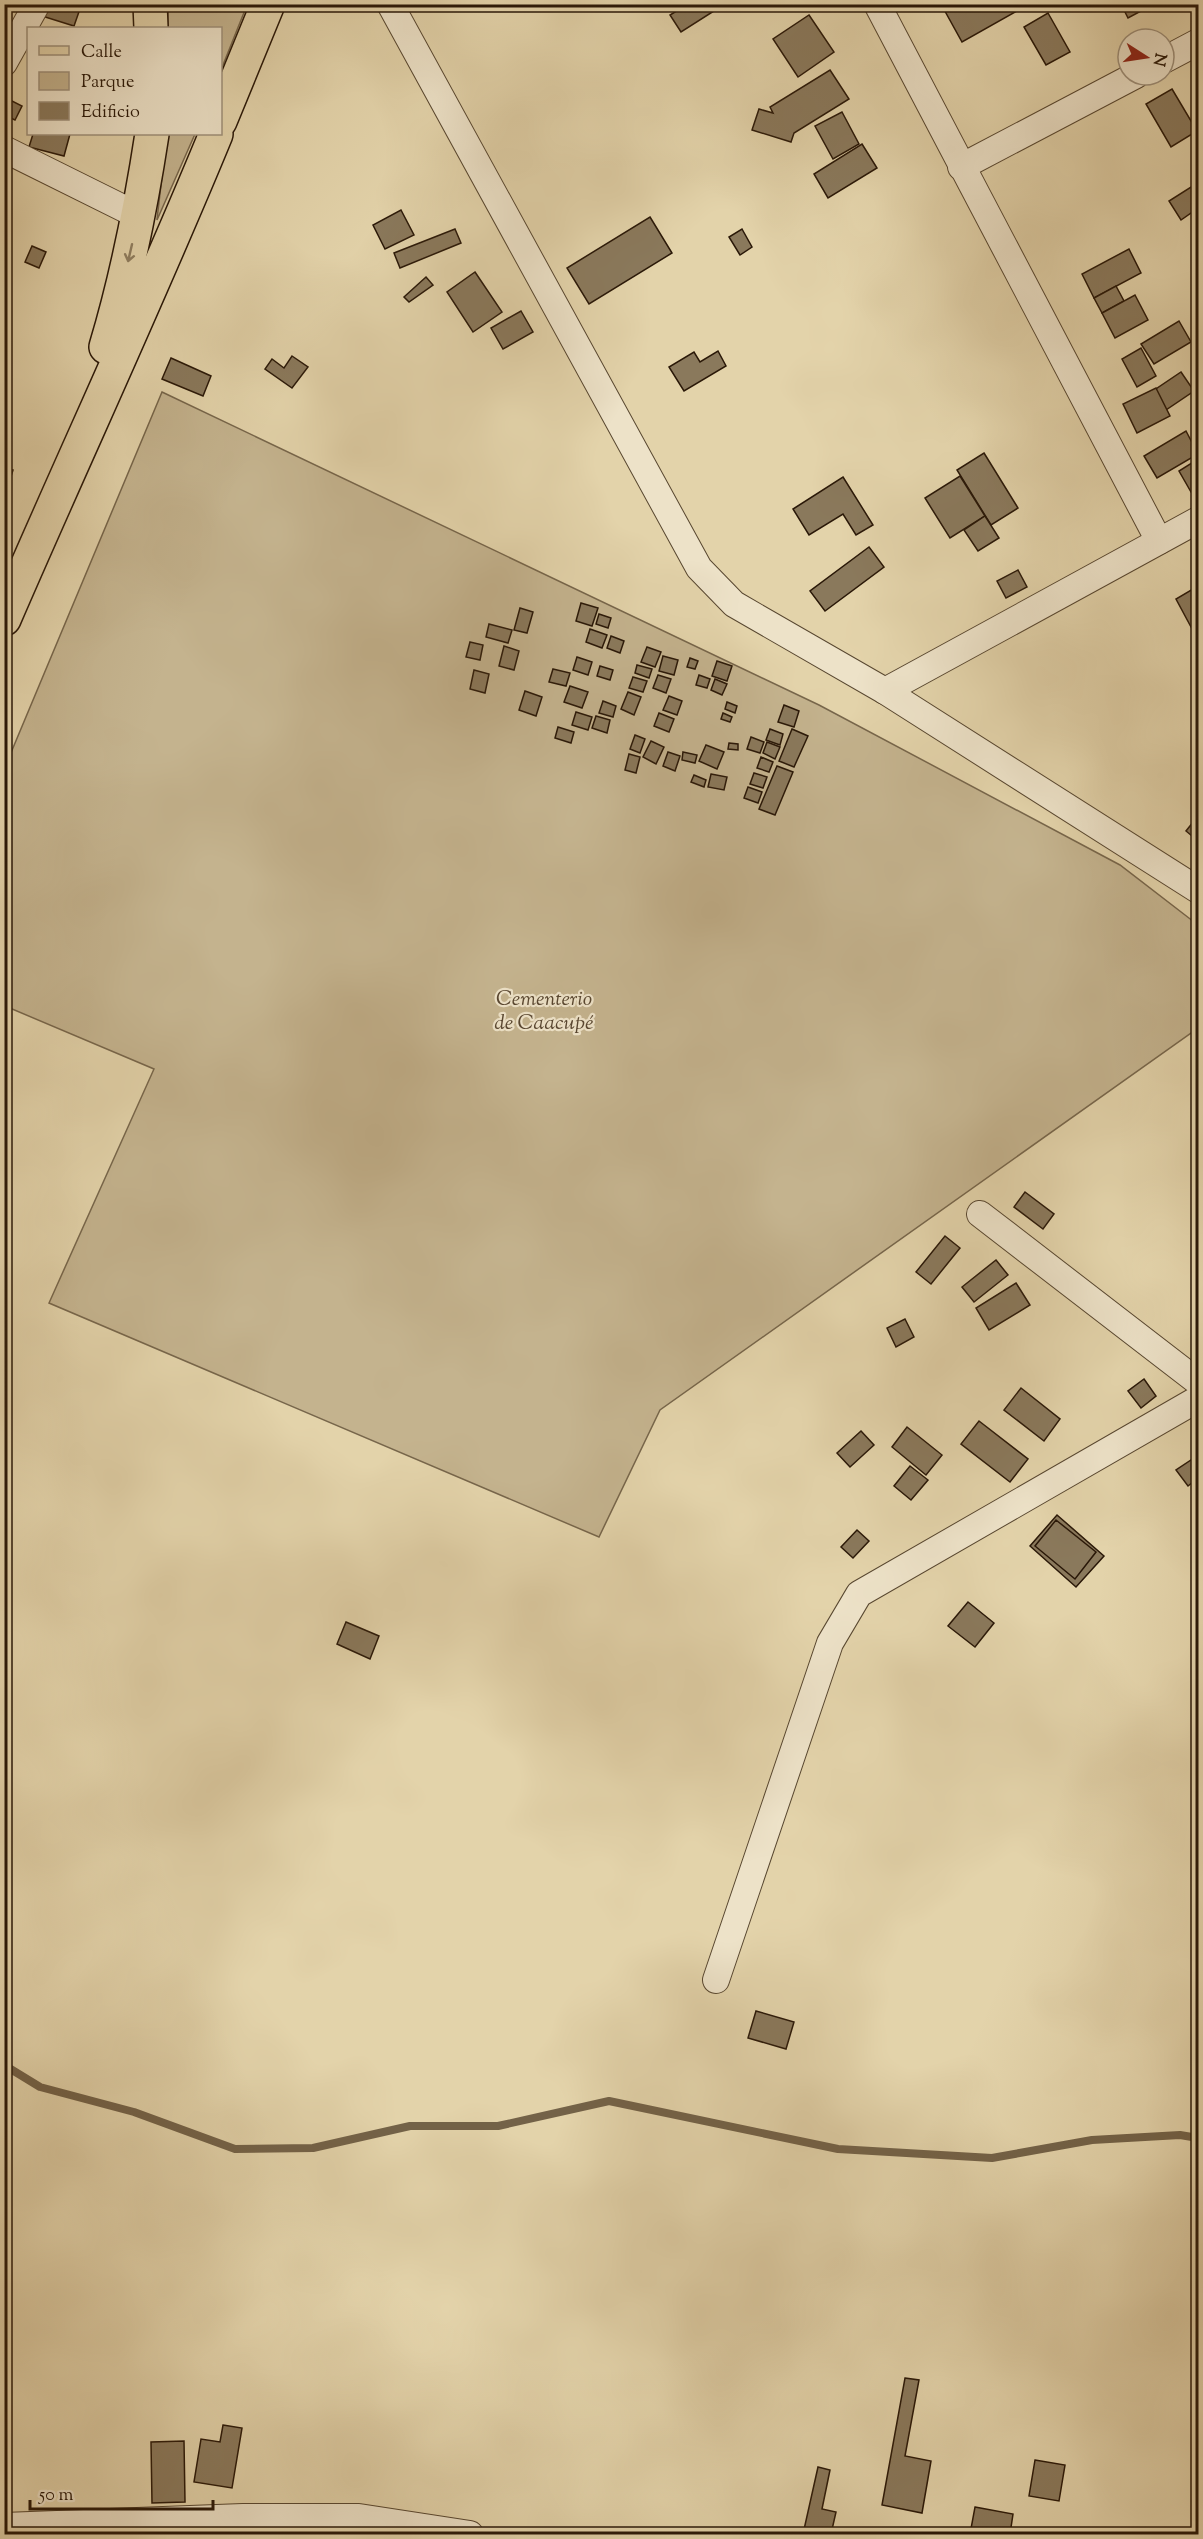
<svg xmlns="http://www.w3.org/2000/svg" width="1203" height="2539" font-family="'Sorts Mill Goudy',serif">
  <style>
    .green { fill: #c4b38e; stroke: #77664b; stroke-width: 1.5 }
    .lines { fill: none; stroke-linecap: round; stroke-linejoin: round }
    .stream { stroke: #736248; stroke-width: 8 }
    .building { fill: #8a795c; stroke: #2a1808; stroke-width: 1.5 }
    .minor-casing { stroke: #584730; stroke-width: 28 }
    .major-casing { stroke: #2a1808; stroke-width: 36 }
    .minor { stroke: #ede2c8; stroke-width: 26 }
    .major { stroke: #e3d3aa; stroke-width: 33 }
    .oneway { stroke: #907f61 }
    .labels { text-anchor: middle; stroke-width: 4.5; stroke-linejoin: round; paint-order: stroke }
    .park-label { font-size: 21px; font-style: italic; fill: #584630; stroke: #ede2c8 }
  </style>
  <rect width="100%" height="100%" fill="#e3d3aa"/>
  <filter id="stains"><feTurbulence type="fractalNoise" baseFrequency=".00333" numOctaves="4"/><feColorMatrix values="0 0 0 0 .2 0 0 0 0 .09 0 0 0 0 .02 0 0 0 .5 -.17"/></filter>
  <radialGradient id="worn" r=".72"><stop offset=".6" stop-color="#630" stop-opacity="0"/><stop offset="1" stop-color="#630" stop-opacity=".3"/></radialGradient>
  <!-- green -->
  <g class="green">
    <polygon points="168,5 247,5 221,70 220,28 168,28"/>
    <polygon points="167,134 195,134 157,220 157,219"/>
    <polygon points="162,392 819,705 1120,865 1198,925 1198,1028 660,1410 599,1537 49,1303 154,1069 5,1006 5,767"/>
  </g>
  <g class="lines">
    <!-- stream -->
    <polyline class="stream" points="4,2065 40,2087 134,2112 235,2149 313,2148 410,2126 498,2126 609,2101 838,2149 992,2158 1092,2140 1180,2135 1198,2138"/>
  </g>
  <!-- building -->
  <g class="building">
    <polygon points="45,4 81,6 74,26 42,16"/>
    <polygon points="688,4 710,4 714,11 681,32 670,15"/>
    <polygon points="941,4 1020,4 1022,8 962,42"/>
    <polygon points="1121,4 1154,4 1128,18"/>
    <polygon points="1048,13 1070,52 1046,65 1024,27"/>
    <polygon points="809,15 834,52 798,77 773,39"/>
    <polygon points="830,70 849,99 794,133 791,142 752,130 759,109 773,113 770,107"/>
    <polygon points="1172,89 1197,131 1171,147 1146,104"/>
    <polygon points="8,99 22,106 15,120 4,115 4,107"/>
    <polygon points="842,112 859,144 833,159 815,126"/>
    <polygon points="33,134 70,134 64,156 29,147"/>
    <polygon points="862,144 877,168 828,198 814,174"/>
    <polygon points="1191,187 1198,199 1198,208 1181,220 1169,201"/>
    <polygon points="401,210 414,235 385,249 373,225"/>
    <polygon points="650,217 672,253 589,304 567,268"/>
    <polygon points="455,229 461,243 400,268 394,253"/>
    <polygon points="742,229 752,247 740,255 729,237"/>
    <polygon points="32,246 46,252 39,268 25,262"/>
    <polygon points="1129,249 1141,273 1094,298 1082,274"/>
    <polygon points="475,272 502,312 473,332 447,292"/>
    <polygon points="426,277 433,285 409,302 404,297"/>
    <polygon points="1116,286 1124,301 1102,313 1094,298"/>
    <polygon points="1135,295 1148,320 1115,338 1102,313"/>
    <polygon points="521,311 533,332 503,349 491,328"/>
    <polygon points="1179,321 1191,342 1154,364 1141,344"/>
    <polygon points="1141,348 1156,376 1137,387 1122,359"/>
    <polygon points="718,351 726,366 684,391 669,367 694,352 700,362"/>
    <polygon points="292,356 308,367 292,388 265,369 272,359 284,368"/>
    <polygon points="171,358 211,376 203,396 162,379"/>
    <polygon points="1181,372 1194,391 1160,414 1147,395"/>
    <polygon points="1156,388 1170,416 1137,433 1123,404"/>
    <polygon points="1186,431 1198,454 1157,478 1144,456"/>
    <polygon points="984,453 1018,508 991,525 957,470"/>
    <polygon points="1198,459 1198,487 1191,492 1179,471"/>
    <polygon points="4,468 13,470 4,499"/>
    <polygon points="960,476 985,516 950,538 925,498"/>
    <polygon points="843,477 873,525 856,535 843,514 809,535 793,509"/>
    <polygon points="985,516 999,538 978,551 964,530"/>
    <polygon points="869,547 884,567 825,611 810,591"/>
    <polygon points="1018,570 1027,587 1006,598 997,581"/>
    <polygon points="1198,586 1198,640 1176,599"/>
    <polygon points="581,603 598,608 592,626 576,621"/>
    <polygon points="520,608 533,612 527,633 514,630"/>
    <polygon points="599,614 611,618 608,628 596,624"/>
    <polygon points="489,624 512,630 508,643 486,637"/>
    <polygon points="590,629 607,635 602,648 586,642"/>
    <polygon points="611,636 624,641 620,653 607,648"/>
    <polygon points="470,642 483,645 480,660 466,657"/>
    <polygon points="504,646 519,651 514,670 499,666"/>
    <polygon points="647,647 661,652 655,667 641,662"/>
    <polygon points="663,656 678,660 674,675 659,671"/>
    <polygon points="577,657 592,662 588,675 573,670"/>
    <polygon points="690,658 698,661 695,669 687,667"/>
    <polygon points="717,661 732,666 727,681 712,676"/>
    <polygon points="637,665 652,669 649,678 635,673"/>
    <polygon points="600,666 613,670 610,680 597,676"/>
    <polygon points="553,669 570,673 566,686 549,682"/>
    <polygon points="474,670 489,674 485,693 470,689"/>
    <polygon points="658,675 671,679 666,693 653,688"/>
    <polygon points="699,675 710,679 707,688 696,685"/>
    <polygon points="633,677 647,681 643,692 629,688"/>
    <polygon points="715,679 727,684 722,695 711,690"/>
    <polygon points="570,686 588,692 582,708 564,702"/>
    <polygon points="525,691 542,697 536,716 519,710"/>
    <polygon points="628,692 641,697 634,715 621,709"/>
    <polygon points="669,696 682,701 677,715 663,710"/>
    <polygon points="603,701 616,706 613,717 599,713"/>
    <polygon points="727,702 737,706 735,713 725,709"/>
    <polygon points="784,705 799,711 794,727 778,722"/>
    <polygon points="576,712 592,717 588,730 572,725"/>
    <polygon points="659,713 674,719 669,732 654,726"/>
    <polygon points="723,713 732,717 730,722 721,719"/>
    <polygon points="596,716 610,720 607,733 592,728"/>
    <polygon points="558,727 574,732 571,743 555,738"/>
    <polygon points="770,729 783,734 780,745 766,740"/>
    <polygon points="792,729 808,736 794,767 779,761"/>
    <polygon points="635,735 645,739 640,753 630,749"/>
    <polygon points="751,737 764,742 760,753 747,749"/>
    <polygon points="651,741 664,747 656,764 643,757"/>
    <polygon points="767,742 780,747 775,759 763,753"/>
    <polygon points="729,743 738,744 738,750 728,749"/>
    <polygon points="706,745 724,752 717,769 699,761"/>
    <polygon points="668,752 680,756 675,771 663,766"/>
    <polygon points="683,752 697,755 695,763 682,760"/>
    <polygon points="629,754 640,757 636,773 625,770"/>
    <polygon points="761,757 773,762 769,772 757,768"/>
    <polygon points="777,766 793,772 775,815 759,809"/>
    <polygon points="754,773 767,777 763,788 750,784"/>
    <polygon points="711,774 727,777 724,790 708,787"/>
    <polygon points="694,775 706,780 704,787 691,782"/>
    <polygon points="748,787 762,792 758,803 744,798"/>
    <polygon points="1198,816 1198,841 1186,831"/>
    <polygon points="1025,1192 1054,1214 1043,1229 1014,1207"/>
    <polygon points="945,1236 960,1248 931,1284 916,1272"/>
    <polygon points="996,1260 1008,1275 974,1302 962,1287"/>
    <polygon points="1016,1283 1030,1305 989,1330 976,1308"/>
    <polygon points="905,1319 914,1337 896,1347 887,1328"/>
    <polygon points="1144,1379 1156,1396 1141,1408 1128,1391"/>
    <polygon points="1021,1388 1060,1419 1044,1441 1004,1410"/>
    <polygon points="979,1421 1028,1459 1010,1482 961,1444"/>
    <polygon points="907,1427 942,1455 926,1475 892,1447"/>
    <polygon points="861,1431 874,1445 850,1467 837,1453"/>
    <polygon points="1194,1458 1198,1464 1198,1478 1188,1486 1176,1470"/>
    <polygon points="910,1466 928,1480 911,1500 894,1486"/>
    <polygon points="1057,1515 1104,1556 1076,1587 1030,1546"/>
    <polygon points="1056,1520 1096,1552 1075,1579 1035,1546"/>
    <polygon points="857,1530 869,1541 853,1558 841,1547"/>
    <polygon points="968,1602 994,1623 975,1647 948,1626"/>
    <polygon points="346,1622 379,1636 370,1659 337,1644"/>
    <polygon points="756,2011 794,2022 786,2049 748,2038"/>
    <polygon points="905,2378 919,2380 905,2456 931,2461 922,2513 882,2505"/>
    <polygon points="223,2425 242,2428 232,2488 194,2482 201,2439 220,2442"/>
    <polygon points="184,2441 185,2502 152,2503 151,2442"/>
    <polygon points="1035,2460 1065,2465 1059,2501 1029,2496"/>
    <polygon points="818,2467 830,2470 822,2509 836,2512 831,2534 803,2534"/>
    <polygon points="975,2507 1013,2514 1010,2534 970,2534"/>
  </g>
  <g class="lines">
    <defs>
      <g id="minor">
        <polyline points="390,4 699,568 734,604 885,691 1198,890"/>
        <polyline points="877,4 1159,541"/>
        <polyline points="1164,60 1198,42"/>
        <polyline points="4,63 37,4"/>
        <polyline points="4,149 139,216"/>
        <polyline points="961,167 1136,75"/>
        <polyline points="885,691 1198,520"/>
        <polyline points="980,1214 1198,1382"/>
        <polyline points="716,1980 830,1643 859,1594 1198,1399"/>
        <polyline points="4,2526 243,2517 359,2517 470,2534"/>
      </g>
      <g id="major">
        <polyline points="150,4 151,28"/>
        <polyline points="220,121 268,4"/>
        <path d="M106,347C127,277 141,206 152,134"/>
        <path d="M4,619C74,457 149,297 216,134"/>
      </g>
    </defs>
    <!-- minor casing -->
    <use href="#minor" class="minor-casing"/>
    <!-- major casing -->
    <use href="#major" class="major-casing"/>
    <!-- minor -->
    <use href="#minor" class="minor"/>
    <!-- major -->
    <use href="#major" class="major"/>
  </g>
  <!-- one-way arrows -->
  <defs><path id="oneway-shaft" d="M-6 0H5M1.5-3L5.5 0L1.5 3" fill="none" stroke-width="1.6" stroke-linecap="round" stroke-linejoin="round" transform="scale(1.5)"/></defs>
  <use class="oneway" href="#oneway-shaft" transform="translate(130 253) rotate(103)"/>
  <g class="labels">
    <!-- park labels -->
    <g class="park-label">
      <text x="544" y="1005">Cementerio<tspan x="544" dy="24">de Caacupé</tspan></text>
    </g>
  </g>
  <!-- margin -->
  <rect width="1203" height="2539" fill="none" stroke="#e3d3aa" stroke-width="24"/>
  <rect x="6" y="6" width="1191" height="2527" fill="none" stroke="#2a1808" stroke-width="3"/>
  <rect x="12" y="12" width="1179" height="2515" fill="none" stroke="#2a1808" stroke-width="1.5"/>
  <!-- legend -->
  <rect x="27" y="27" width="195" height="108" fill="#ede2c8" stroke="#9f917b" stroke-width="1.5"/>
  <rect x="39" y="46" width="30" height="9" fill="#e3d3aa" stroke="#9f917b" stroke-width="1.5"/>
  <text x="81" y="57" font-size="18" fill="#2a1808">Calle</text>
  <rect x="39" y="72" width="30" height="18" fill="#c4b38e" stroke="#9f917b" stroke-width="1.5"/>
  <text x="81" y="87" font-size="18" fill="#2a1808">Parque</text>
  <rect x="39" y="102" width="30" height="18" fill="#8a795c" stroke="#9f917b" stroke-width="1.5"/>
  <text x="81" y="117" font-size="18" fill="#2a1808">Edificio</text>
  <!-- north arrow -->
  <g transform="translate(1146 57) rotate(102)"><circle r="28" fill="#ede2c8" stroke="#9f917b" stroke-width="1.5"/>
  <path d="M0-4.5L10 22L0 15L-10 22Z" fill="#8f2418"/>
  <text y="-9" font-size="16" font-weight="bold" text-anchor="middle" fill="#2a1808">N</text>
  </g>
  <!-- scale -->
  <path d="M30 2500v9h183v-9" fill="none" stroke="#2a1808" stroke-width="3"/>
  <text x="39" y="2500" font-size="18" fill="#2a1808" stroke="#ede2c8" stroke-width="4.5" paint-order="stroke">50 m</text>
  <rect width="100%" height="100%" filter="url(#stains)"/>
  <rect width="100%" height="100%" fill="url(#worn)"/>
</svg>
